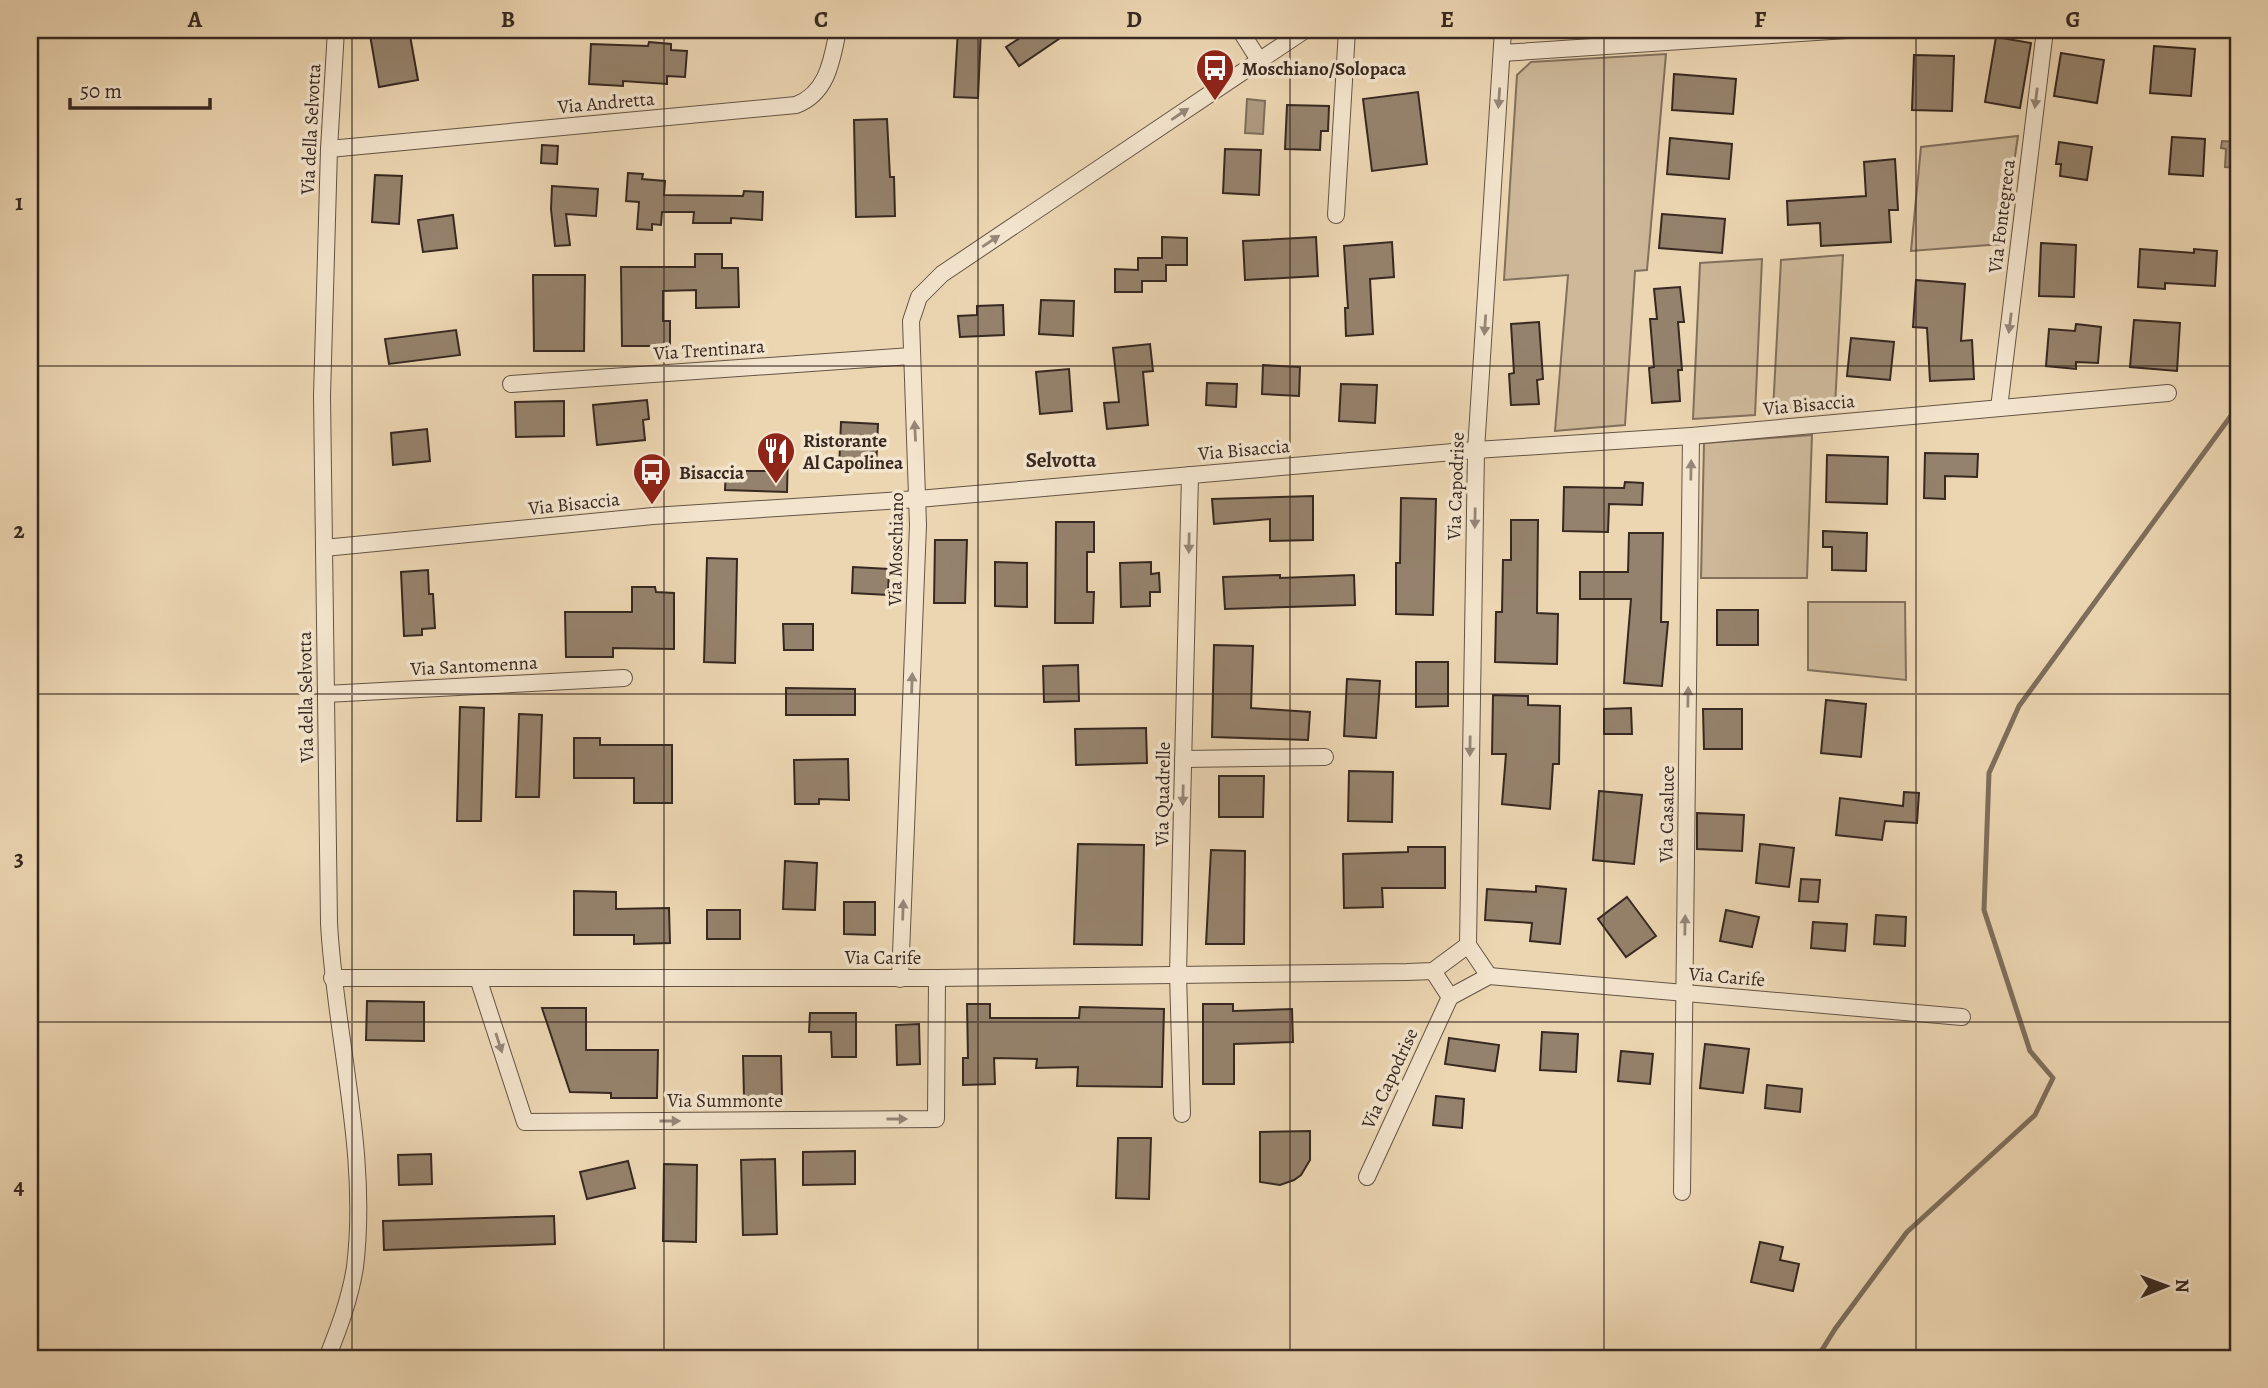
<svg xmlns="http://www.w3.org/2000/svg" width="2268" height="1388" font-family="Alegreya,serif">
  <style>
    .green { fill: #cdb899; stroke: #82705d; stroke-width: 2 }
    .water { fill: #ae9b81; stroke: #7e6d5b; stroke-width: 2 }
    .lines { fill: none; stroke-linecap: round; stroke-linejoin: round }
    .stream { stroke: #7e6d5b; stroke-width: 5 }
    .building { fill: #95826c; stroke: #372821; stroke-width: 2 }
    .street-casing { stroke: #645445; stroke-width: 18 }
    .street { stroke: #f3e4cd; stroke-width: 16 }
    .oneway { fill: #958677 }
    .grid { fill: none; stroke: #372821; stroke-width: 2; stroke-opacity: 0.55 }
    .labels { text-anchor: middle; stroke-width: 7; stroke-linejoin: round; paint-order: stroke }
    .poi-label { font-size: 19px; font-weight: bold; fill: #372821; stroke: #f3e4cd; text-anchor: start }
    .street-label { font-size: 19px; fill: #372821; stroke: #f3e4cd }
    .neighbourhood-label { font-size: 21px; font-weight: bold; fill: #372821; stroke: #f3e4cd }
    .neatline { fill: none; stroke: #372821; stroke-width: 2.5 }
    .grid-label { font-size: 23px; text-anchor: middle; font-weight: bold; fill: #372821 }
  </style>
  <rect width="100%" height="100%" fill="#ecd6b2"/>
  <filter id="stains"><feTurbulence type="fractalNoise" baseFrequency=".00286" numOctaves="4"/><feColorMatrix values="0 0 0 0 .2 0 0 0 0 .09 0 0 0 0 .02 0 0 0 .5 -.17"/></filter>
  <radialGradient id="worn" r=".72"><stop offset=".6" stop-color="#630" stop-opacity="0"/><stop offset="1" stop-color="#630" stop-opacity=".3"/></radialGradient>
  <!-- green -->
  <g class="green">
    <polygon points="1666,54 1647,270 1635,271 1625,425 1555,431 1568,275 1504,280 1517,75 1531,62"/>
    <polygon points="2018,136 2002,244 1911,251 1921,147"/>
    <polygon points="1843,255 1835,406 1773,411 1781,260"/>
    <polygon points="1762,259 1755,415 1693,419 1700,263"/>
    <polygon points="1812,435 1807,578 1701,578 1704,443"/>
    <polygon points="1808,602 1905,602 1906,680 1808,670"/>
  </g>
  <!-- water -->
  <g class="water">
    <polygon points="1247,99 1265,101 1263,134 1245,133"/>
    <polygon points="2222,141 2238,142 2238,168 2225,167 2226,149 2221,148"/>
  </g>
  <g class="lines">
    <!-- stream -->
    <polyline class="stream" points="1817,1358 1835,1329 1907,1232 2035,1115 2053,1078 2030,1051 1984,910 1989,773 2019,706 2233,413 2238,396"/>
  </g>
  <!-- building -->
  <g class="building">
    <polygon points="397,30 409,30 418,80 379,87 370,35"/>
    <polygon points="958,30 981,30 978,98 954,97"/>
    <polygon points="1032,30 1072,30 1019,66 1006,47"/>
    <polygon points="1996,37 2031,43 2020,108 1985,102"/>
    <polygon points="649,42 671,44 671,50 687,51 685,77 667,76 667,84 623,81 623,86 589,84 591,44 648,46"/>
    <polygon points="2154,46 2195,49 2191,96 2150,93"/>
    <polygon points="2061,53 2104,60 2097,103 2054,96"/>
    <polygon points="1914,55 1954,56 1952,111 1912,110"/>
    <polygon points="1674,74 1736,79 1733,114 1672,110"/>
    <polygon points="1418,92 1427,164 1372,171 1363,99"/>
    <polygon points="1287,105 1329,106 1328,131 1321,131 1320,150 1285,149"/>
    <polygon points="887,119 890,177 894,177 895,216 856,217 854,120"/>
    <polygon points="2172,137 2205,139 2203,176 2169,174"/>
    <polygon points="1670,138 1732,144 1729,179 1667,174"/>
    <polygon points="2059,142 2092,147 2087,180 2060,176 2061,164 2056,164"/>
    <polygon points="542,145 558,146 557,164 541,163"/>
    <polygon points="1225,149 1261,150 1259,195 1223,193"/>
    <polygon points="1895,159 1898,210 1889,210 1891,242 1821,246 1820,223 1788,225 1787,201 1866,196 1864,162"/>
    <polygon points="628,173 643,174 642,179 665,181 664,195 743,196 744,191 763,192 762,220 731,218 731,223 693,223 694,212 662,212 661,225 652,224 652,230 637,229 639,202 626,201"/>
    <polygon points="375,175 402,176 399,224 372,222"/>
    <polygon points="552,186 598,189 596,216 566,214 570,245 555,246 551,209"/>
    <polygon points="1662,214 1725,219 1722,253 1659,248"/>
    <polygon points="453,215 457,248 423,252 418,220"/>
    <polygon points="1162,237 1187,238 1187,265 1166,265 1166,281 1142,281 1142,292 1115,292 1115,269 1138,270 1138,258 1162,258"/>
    <polygon points="1316,237 1318,276 1245,280 1243,241"/>
    <polygon points="1392,242 1394,277 1370,279 1373,334 1346,336 1345,308 1348,308 1344,246"/>
    <polygon points="2041,243 2076,245 2074,297 2039,296"/>
    <polygon points="2140,249 2194,253 2194,249 2217,251 2215,286 2165,283 2165,289 2138,287"/>
    <polygon points="695,254 722,254 722,268 738,268 739,307 696,308 696,290 663,291 663,321 670,321 670,346 622,346 621,267 695,267"/>
    <polygon points="533,275 585,275 584,351 534,351"/>
    <polygon points="1916,280 1965,284 1961,341 1972,340 1974,379 1930,381 1927,328 1913,327"/>
    <polygon points="1680,287 1684,322 1678,322 1682,370 1678,370 1680,401 1652,403 1649,368 1654,367 1650,319 1657,319 1654,289"/>
    <polygon points="1041,300 1074,301 1073,336 1039,334"/>
    <polygon points="1003,305 1004,335 960,337 958,316 977,315 977,306"/>
    <polygon points="2134,320 2180,323 2177,371 2130,367"/>
    <polygon points="1539,322 1543,379 1537,380 1539,404 1511,405 1509,374 1514,373 1511,324"/>
    <polygon points="2076,324 2101,327 2098,363 2076,362 2076,369 2046,366 2049,329 2075,331"/>
    <polygon points="456,330 460,355 389,364 385,339"/>
    <polygon points="1851,338 1894,342 1890,380 1847,376"/>
    <polygon points="1150,344 1153,371 1143,372 1148,425 1107,429 1104,403 1119,402 1113,348"/>
    <polygon points="1263,365 1300,367 1299,396 1262,394"/>
    <polygon points="1069,369 1072,411 1040,414 1036,372"/>
    <polygon points="1207,383 1237,384 1236,407 1206,405"/>
    <polygon points="1341,384 1377,385 1375,423 1339,421"/>
    <polygon points="647,400 649,419 643,420 645,440 597,445 593,405"/>
    <polygon points="564,401 564,436 516,437 515,402"/>
    <polygon points="841,422 878,424 876,470 839,469"/>
    <polygon points="427,429 430,461 393,465 391,433"/>
    <polygon points="766,448 788,449 787,492 725,490 726,471 766,471"/>
    <polygon points="1925,453 1978,454 1977,477 1945,476 1945,499 1924,498"/>
    <polygon points="1827,455 1888,457 1887,504 1826,502"/>
    <polygon points="1625,482 1643,483 1642,505 1609,504 1608,532 1563,531 1564,487 1624,488"/>
    <polygon points="1313,496 1313,540 1270,541 1270,519 1214,524 1212,499"/>
    <polygon points="1401,498 1436,499 1433,615 1396,614 1396,563 1400,563"/>
    <polygon points="1511,520 1538,520 1537,613 1558,614 1557,664 1495,662 1496,612 1502,612 1503,560 1511,560"/>
    <polygon points="1056,522 1094,522 1094,552 1087,552 1087,592 1094,592 1093,623 1055,623"/>
    <polygon points="1823,531 1867,533 1866,571 1832,570 1832,547 1823,547"/>
    <polygon points="1629,533 1663,533 1661,622 1668,622 1662,686 1624,683 1631,599 1580,599 1580,572 1628,572"/>
    <polygon points="935,540 967,540 965,603 934,603"/>
    <polygon points="707,558 737,559 735,663 704,662"/>
    <polygon points="995,562 1027,563 1027,607 995,606"/>
    <polygon points="1151,562 1151,574 1159,573 1160,592 1150,592 1150,606 1121,607 1120,563"/>
    <polygon points="853,567 889,569 888,595 852,593"/>
    <polygon points="428,570 429,594 433,594 435,628 422,629 422,635 404,636 401,572"/>
    <polygon points="1280,575 1280,578 1354,575 1355,605 1225,609 1223,577"/>
    <polygon points="632,587 655,587 656,592 674,593 674,649 613,648 613,657 566,657 565,612 632,612"/>
    <rect x="1717" y="610" width="41" height="35"/>
    <polygon points="783,624 813,624 813,650 784,650"/>
    <polygon points="1214,645 1253,646 1251,708 1310,712 1308,740 1212,737"/>
    <polygon points="1416,662 1448,662 1448,706 1416,707"/>
    <polygon points="1078,665 1079,701 1044,702 1043,666"/>
    <polygon points="1347,679 1380,681 1376,738 1344,736"/>
    <polygon points="786,688 855,689 855,715 786,715"/>
    <polygon points="1493,695 1528,696 1528,705 1560,706 1559,764 1553,764 1550,809 1502,804 1506,754 1492,754"/>
    <polygon points="1826,700 1866,704 1861,757 1821,753"/>
    <polygon points="460,707 484,708 481,821 457,821"/>
    <polygon points="1631,708 1632,734 1604,734 1604,709"/>
    <polygon points="1703,709 1742,709 1742,749 1704,749"/>
    <polygon points="519,714 542,715 539,797 516,797"/>
    <polygon points="1146,728 1147,763 1076,765 1075,729"/>
    <polygon points="574,738 600,738 600,745 672,745 672,803 634,803 634,778 574,778"/>
    <polygon points="848,759 849,800 819,799 819,804 795,804 794,760"/>
    <polygon points="1349,771 1393,772 1392,822 1348,821"/>
    <polygon points="1219,776 1264,776 1263,817 1219,817"/>
    <polygon points="1599,791 1642,795 1634,864 1593,860"/>
    <polygon points="1904,792 1919,793 1917,823 1885,821 1882,840 1836,835 1840,798 1903,806"/>
    <polygon points="1697,813 1744,815 1742,851 1697,849"/>
    <polygon points="1078,844 1144,845 1142,945 1074,944"/>
    <polygon points="1760,844 1794,848 1789,887 1756,883"/>
    <polygon points="1408,847 1445,847 1445,888 1382,888 1383,907 1344,908 1343,854 1408,852"/>
    <polygon points="1211,850 1245,851 1244,944 1206,944"/>
    <polygon points="785,861 817,863 815,910 783,909"/>
    <polygon points="1801,879 1820,880 1818,902 1799,901"/>
    <polygon points="1536,886 1566,889 1560,944 1530,941 1532,923 1485,920 1487,889 1536,892"/>
    <polygon points="574,891 616,892 616,909 669,908 670,943 634,944 634,935 574,935"/>
    <polygon points="1627,897 1656,936 1626,957 1598,919"/>
    <polygon points="844,902 875,902 875,935 844,934"/>
    <rect x="707" y="910" width="33" height="29"/>
    <polygon points="1726,910 1759,917 1752,947 1720,941"/>
    <polygon points="1876,915 1906,917 1905,946 1874,944"/>
    <polygon points="1813,922 1847,924 1845,951 1811,948"/>
    <polygon points="367,1001 424,1002 424,1041 366,1040"/>
    <polygon points="967,1004 990,1004 990,1018 1079,1018 1080,1007 1164,1009 1162,1087 1077,1086 1078,1067 1036,1068 1037,1059 994,1058 995,1084 963,1085 963,1058 968,1058"/>
    <polygon points="1203,1004 1233,1004 1233,1011 1292,1009 1293,1042 1234,1044 1234,1084 1203,1084"/>
    <polygon points="542,1008 586,1008 586,1050 658,1050 657,1098 611,1098 611,1093 570,1092"/>
    <polygon points="810,1013 856,1013 856,1057 832,1057 831,1032 809,1032"/>
    <polygon points="919,1024 920,1064 897,1065 896,1025"/>
    <polygon points="1542,1032 1578,1034 1576,1072 1540,1070"/>
    <polygon points="1449,1038 1499,1045 1495,1071 1445,1064"/>
    <polygon points="1705,1044 1749,1049 1743,1093 1700,1088"/>
    <polygon points="1621,1051 1653,1054 1650,1084 1618,1081"/>
    <polygon points="743,1056 781,1056 782,1096 744,1097"/>
    <polygon points="1767,1085 1802,1089 1800,1112 1765,1108"/>
    <polygon points="1436,1096 1464,1099 1462,1128 1433,1125"/>
    <polygon points="1310,1131 1310,1160 1301,1175 1294,1180 1280,1185 1260,1182 1260,1132"/>
    <polygon points="1118,1138 1151,1138 1149,1199 1116,1198"/>
    <polygon points="855,1151 855,1184 803,1185 803,1152"/>
    <polygon points="431,1154 432,1184 399,1185 398,1155"/>
    <polygon points="775,1159 777,1234 743,1235 741,1160"/>
    <polygon points="628,1161 635,1188 587,1199 580,1172"/>
    <polygon points="664,1164 697,1165 696,1242 663,1241"/>
    <polygon points="554,1216 555,1244 384,1250 383,1221"/>
    <polygon points="1760,1242 1783,1247 1780,1260 1799,1264 1793,1291 1751,1282"/>
  </g>
  <g class="lines">
    <defs>
      <g id="street">
        <polyline points="1240,30 1259,60"/>
        <polyline points="1502,53 1847,30"/>
        <path d="M329,149L796,105C828,93 832,59 838,30"/>
        <polyline points="1336,215 1347,30"/>
        <polyline points="511,384 911,356"/>
        <polyline points="1999,408 2045,30"/>
        <polyline points="324,548 653,516 918,499 1476,450 1691,436 2168,393"/>
        <polyline points="326,694 624,678"/>
        <polyline points="1183,759 1325,757"/>
        <polyline points="1468,945 1476,450 1503,30"/>
        <polyline points="1433,971 1450,997 1489,976 1468,945"/>
        <polyline points="1489,976 1962,1017"/>
        <polyline points="332,978 937,978 1407,972 1433,971 1468,945"/>
        <polyline points="478,978 525,1122 936,1119 937,978"/>
        <polyline points="900,979 918,525 911,321 919,297 942,274 1305,30"/>
        <polyline points="1182,1114 1178,974 1190,475"/>
        <polyline points="1367,1177 1450,997"/>
        <polyline points="1682,1192 1691,436"/>
        <path d="M327,1358C339,1328 350,1299 355,1267C369,1152 335,1037 329,923L322,396L329,149L336,30"/>
      </g>
    </defs>
    <!-- street casing -->
    <use href="#street" class="street-casing"/>
    <!-- street -->
    <use href="#street" class="street"/>
  </g>
  <!-- one-way arrows -->
  <defs><path id="oneway-solid" d="M-6-.8H1V-3.2L6.5 0L1 3.2V.8H-6Z" transform="scale(1.75)"/></defs>
  <g class="oneway">
    <use href="#oneway-solid" transform="translate(1499 98) rotate(94)"/>
    <use href="#oneway-solid" transform="translate(2036 98) rotate(97)"/>
    <use href="#oneway-solid" transform="translate(1180 114) rotate(-34)"/>
    <use href="#oneway-solid" transform="translate(991 241) rotate(-34)"/>
    <use href="#oneway-solid" transform="translate(2010 323) rotate(97)"/>
    <use href="#oneway-solid" transform="translate(1485 325) rotate(94)"/>
    <use href="#oneway-solid" transform="translate(915 431) rotate(-93)"/>
    <use href="#oneway-solid" transform="translate(1691 470) rotate(-89)"/>
    <use href="#oneway-solid" transform="translate(1475 518) rotate(91)"/>
    <use href="#oneway-solid" transform="translate(1189 543) rotate(91)"/>
    <use href="#oneway-solid" transform="translate(912 683) rotate(-88)"/>
    <use href="#oneway-solid" transform="translate(1688 697) rotate(-89)"/>
    <use href="#oneway-solid" transform="translate(1470 746) rotate(91)"/>
    <use href="#oneway-solid" transform="translate(1183 795) rotate(91)"/>
    <use href="#oneway-solid" transform="translate(903 910) rotate(-88)"/>
    <use href="#oneway-solid" transform="translate(1685 925) rotate(-89)"/>
    <use href="#oneway-solid" transform="translate(499 1043) rotate(72)"/>
    <use href="#oneway-solid" transform="translate(897 1119)"/>
    <use href="#oneway-solid" transform="translate(670 1121)"/>
  </g>
  <!-- grid -->
  <path class="grid" d="M352,30V1358M664,30V1358M978,30V1358M1290,30V1358M1604,30V1358M1916,30V1358M30,366H2238M30,694H2238M30,1022H2238"/>
  <!-- icons -->
  <defs>
    <symbol id="bus-pin" viewBox="-11 -11 22 30"><path d="M0 17L-7.5 6A9.5 9.5 0 1 1 7.5 6Z" fill="#8f2418" stroke="#f3e4cd"/><path d="M-5-6H5V4H4V6H2V4H-2V6H-4V4H-5ZM-3.5-4V0h7V-4ZM-3.5 1.2v1.5H-2V1.2ZM2 1.2v1.5H3.5V1.2Z" fill="#fff"/></symbol>
    <symbol id="restaurant-pin" viewBox="-11 -11 22 30"><path d="M0 17L-7.5 6A9.5 9.5 0 1 1 7.5 6Z" fill="#8f2418" stroke="#f3e4cd"/><path d="M-5-6h1v4h1v-4h1v4h1v-4h1v5L-1.5 .5V6h-2V.5L-5-1ZM5-6V6H3V1.5H1.5Q1.5-4 5-6Z" fill="#fff"/></symbol>
  </defs>
  <g fill-rule="evenodd">
    <use href="#bus-pin" x="1193" y="46" width="44" height="60"/>
    <use href="#restaurant-pin" x="754" y="429" width="44" height="60"/>
    <use href="#bus-pin" x="630" y="450" width="44" height="60"/>
  </g>
  <g class="labels">
    <!-- poi labels -->
    <g class="poi-label">
      <text x="1242" y="75">Moschiano/Solopaca</text>
      <text x="803" y="447">Ristorante<tspan x="803" dy="22">Al Capolinea</tspan></text>
      <text x="679" y="479">Bisaccia</text>
    </g>
    <!-- street labels -->
    <g class="street-label">
      <text transform="translate(606 102) rotate(-5)" y="7">Via Andretta</text>
      <text transform="translate(310 129) rotate(-87)" y="7">Via della Selvotta</text>
      <text transform="translate(2001 216) rotate(-83)" y="7">Via Fontegreca</text>
      <text transform="translate(709 349) rotate(-4)" y="7">Via Trentinara</text>
      <text transform="translate(1809 404) rotate(-5)" y="7">Via Bisaccia</text>
      <text transform="translate(1244 449) rotate(-5)" y="7">Via Bisaccia</text>
      <text transform="translate(1455 486) rotate(-88)" y="7">Via Capodrise</text>
      <text transform="translate(574 503) rotate(-6)" y="7">Via Bisaccia</text>
      <text transform="translate(895 549) rotate(-89)" y="7">Via Moschiano</text>
      <text transform="translate(474 665) rotate(-3)" y="7">Via Santomenna</text>
      <text transform="translate(305 697) rotate(-91)" y="7">Via della Selvotta</text>
      <text transform="translate(1162 794) rotate(-89)" y="7">Via Quadrelle</text>
      <text transform="translate(1666 814) rotate(-89)" y="7">Via Casaluce</text>
      <text x="883" y="964">Via Carife</text>
      <text transform="translate(1727 976) rotate(5)" y="7">Via Carife</text>
      <text transform="translate(1389 1078) rotate(-65)" y="7">Via Capodrise</text>
      <text x="725" y="1107">Via Summonte</text>
    </g>
    <!-- neighbourhood labels -->
    <g class="neighbourhood-label">
      <text x="1061" y="467">Selvotta</text>
    </g>
  </g>
  <!-- margin -->
  <rect width="2268" height="1388" fill="none" stroke="#ecd6b2" stroke-width="77"/>
  <!-- north arrow -->
  <g transform="translate(2166 1286) rotate(89)" stroke="#f3e4cd" stroke-width="5" paint-order="stroke">
  <path d="M0-5L12 26L0 18L-12 26Z" fill="#372821"/>
  <text y="-10" font-size="19" font-weight="bold" text-anchor="middle" fill="#372821">N</text>
  </g>
  <!-- scale -->
  <path d="M70 98v10h140v-10" fill="none" stroke="#372821" stroke-width="3.5"/>
  <text x="80" y="98" font-size="21" fill="#372821" stroke="#f3e4cd" stroke-width="5" paint-order="stroke">50 m</text>
  <rect x="38" y="38" width="2192" height="1312" class="neatline"/>
  <g class="grid-label">
    <text x="195" y="27">A</text>
    <text x="508" y="27">B</text>
    <text x="821" y="27">C</text>
    <text x="1134" y="27">D</text>
    <text x="1447" y="27">E</text>
    <text x="1760" y="27">F</text>
    <text x="2073" y="27">G</text>
    <text x="19" y="210">1</text>
    <text x="19" y="538">2</text>
    <text x="19" y="866">3</text>
    <text x="19" y="1194">4</text>
  </g>
  <rect width="100%" height="100%" filter="url(#stains)"/>
  <rect width="100%" height="100%" fill="url(#worn)"/>
</svg>
